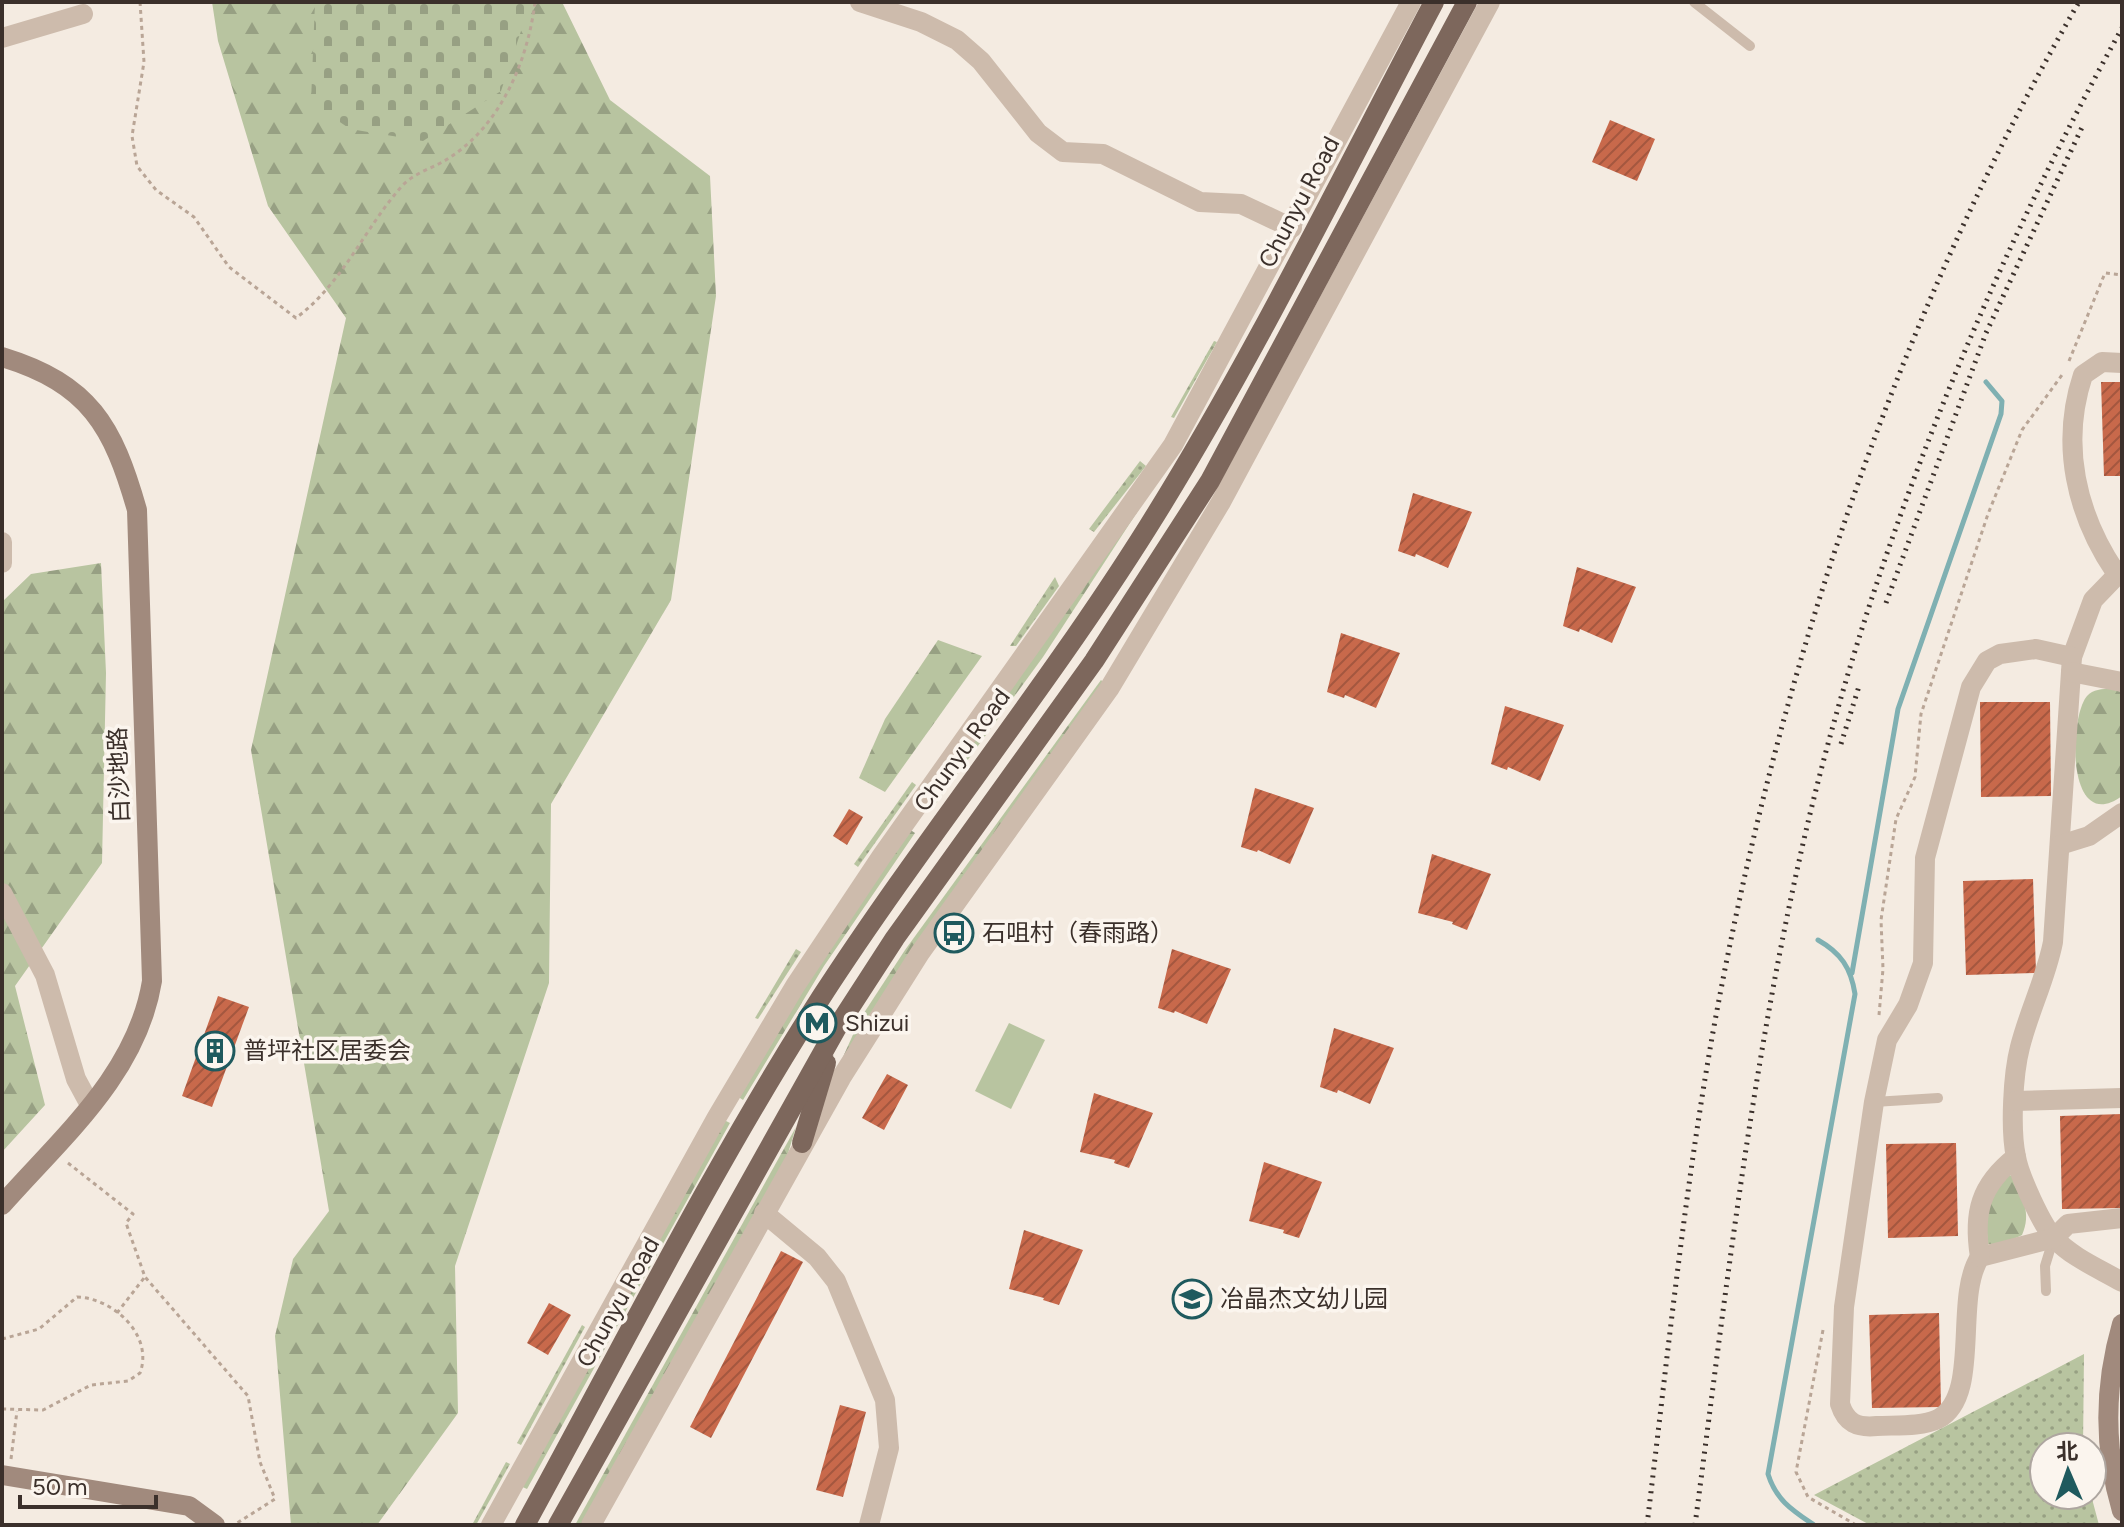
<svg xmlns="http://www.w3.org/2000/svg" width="2124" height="1527" font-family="Figtree,'Noto Sans SC',sans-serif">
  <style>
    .grass { fill: url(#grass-dots) }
    .forest { fill: url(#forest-firs) }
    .cemetery { fill: url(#cemetery-stones) }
    .garden { fill: #b8c4a0 }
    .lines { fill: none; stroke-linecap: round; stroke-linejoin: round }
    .stream { stroke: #7fb0b2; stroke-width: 5 }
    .building { fill: url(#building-hatch) }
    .path { stroke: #b9a596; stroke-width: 3; stroke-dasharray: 4 4; stroke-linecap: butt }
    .lane { stroke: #cdbbac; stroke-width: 10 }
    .street { stroke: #cdbbac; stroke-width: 20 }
    .secondary { stroke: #a18a7d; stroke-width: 20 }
    .primary { stroke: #7d675c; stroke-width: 20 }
    .rail { stroke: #3b302b; stroke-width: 5; stroke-dasharray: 2 6; stroke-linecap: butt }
    .labels { text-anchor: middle; stroke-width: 7; stroke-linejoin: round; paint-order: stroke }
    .street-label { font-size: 24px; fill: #3b302b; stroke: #fbf5ee }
    .poi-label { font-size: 24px; fill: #3b302b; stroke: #fbf5ee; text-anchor: start }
  </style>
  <defs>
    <pattern id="grass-dots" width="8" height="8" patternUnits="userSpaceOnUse" patternTransform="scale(2)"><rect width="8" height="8" fill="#b8c4a0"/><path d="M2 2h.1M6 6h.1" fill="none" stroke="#97a083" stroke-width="1.8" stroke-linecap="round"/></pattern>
    <pattern id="forest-firs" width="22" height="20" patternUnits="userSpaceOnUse" patternTransform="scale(2)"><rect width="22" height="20" fill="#b8c4a0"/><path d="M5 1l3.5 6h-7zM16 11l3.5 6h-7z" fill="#97a083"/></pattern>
    <pattern id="cemetery-stones" width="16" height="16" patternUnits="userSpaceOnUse" patternTransform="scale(2)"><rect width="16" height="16" fill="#b8c4a0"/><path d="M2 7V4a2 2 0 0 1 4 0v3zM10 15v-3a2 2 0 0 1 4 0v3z" fill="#97a083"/></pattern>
    <pattern id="building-hatch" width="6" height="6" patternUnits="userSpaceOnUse" patternTransform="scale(2)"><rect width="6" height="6" fill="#c8694b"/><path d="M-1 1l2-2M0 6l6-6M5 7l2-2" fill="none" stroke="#a4573f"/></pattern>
  </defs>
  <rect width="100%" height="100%" fill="#f4ebe1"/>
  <!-- grass -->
  <g class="grass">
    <polygon points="1214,341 1217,342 1174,418 1171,417"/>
    <polygon points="1140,461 1146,466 1094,532 1089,529"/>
    <polygon points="1055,577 1059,586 1016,646 1010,646"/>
    <polygon points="912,782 916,785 858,867 854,864"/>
    <polygon points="796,949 801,952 758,1019 755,1018"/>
    <polygon points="582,1325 585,1327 521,1445 517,1443"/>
    <polygon points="2084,1354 2083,1447 2044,1447 2044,1495 2091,1495 2099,1525 1870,1525 1814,1495"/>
    <polygon points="506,1462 510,1464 476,1525 472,1525"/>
  </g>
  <!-- forest -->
  <g class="forest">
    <polygon points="212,2 562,2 610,100 710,176 716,296 671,600 551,804 549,983 455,1266 458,1413 377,1525 291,1525 275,1336 293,1259 329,1211 251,750 346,318 268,206 218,41"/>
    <polygon points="1143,503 1043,657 934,806 928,801"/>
    <polygon points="101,563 106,673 102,863 15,986 45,1105 2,1152 2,602 31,574"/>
    <polygon points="938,640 982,656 885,792 859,778 885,719"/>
    <polygon points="1101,680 1104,683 843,1057 860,1019 905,950"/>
    <path d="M2111,689L2122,692V796C2067,836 2068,719 2087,696C2093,689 2102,689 2111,689Z"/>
    <polygon points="909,829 915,833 824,966 743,1100 737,1096 776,1029"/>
    <polygon points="722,1119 730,1123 527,1489 518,1485"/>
    <polygon points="796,1127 786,1160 585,1525 575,1525"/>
    <path d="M2008,1175L2014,1176C2022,1198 2032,1213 2022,1235L2002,1245L1988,1244L1984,1203Z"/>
  </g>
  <!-- cemetery -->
  <polygon class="cemetery" points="315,2 524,2 526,16 501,91 423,141 350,129 311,102"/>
  <!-- garden -->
  <polygon class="garden" points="1009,1023 1045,1040 1011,1109 975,1091"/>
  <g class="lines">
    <!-- stream -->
    <g class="stream">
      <polyline points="1852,973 1898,709 2001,414 2002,401 1986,382"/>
      <path d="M1814,1525C1792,1510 1776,1500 1768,1474L1855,994C1851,968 1841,953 1818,940"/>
    </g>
  </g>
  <!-- building -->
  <g class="building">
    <polygon points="1610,120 1655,139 1637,181 1592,162"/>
    <polygon points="2101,382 2122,382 2122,476 2104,476"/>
    <polygon points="1413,493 1472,512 1448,568 1416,554 1415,557 1398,551"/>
    <polygon points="1577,567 1636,587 1612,643 1580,629 1579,632 1563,626"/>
    <polygon points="1341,633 1400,653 1376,708 1345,695 1344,698 1327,692"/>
    <polygon points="1980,702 2050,702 2051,796 1981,797"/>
    <polygon points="1505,706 1564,725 1540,781 1508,767 1507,770 1491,764"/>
    <polygon points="1255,788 1314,808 1290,864 1258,850 1257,852 1241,847"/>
    <polygon points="849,809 863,817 847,845 833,836"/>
    <polygon points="1432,854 1491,874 1467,930 1452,924 1453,922 1418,913"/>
    <polygon points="2033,879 2036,973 1966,975 1963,881"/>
    <polygon points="1172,949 1231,969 1207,1024 1175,1011 1174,1013 1158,1008"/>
    <polygon points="218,996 249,1007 212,1107 182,1096"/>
    <polygon points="1334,1028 1394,1048 1370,1104 1338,1090 1337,1093 1320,1087"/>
    <polygon points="887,1074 908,1085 884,1130 862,1118"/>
    <polygon points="1094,1093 1153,1113 1129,1168 1114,1163 1115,1160 1080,1152"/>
    <polygon points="2122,1114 2122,1208 2062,1209 2060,1116"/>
    <polygon points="1956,1143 1958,1236 1888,1238 1886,1144"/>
    <polygon points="1264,1162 1322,1182 1299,1238 1283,1233 1284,1230 1249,1221"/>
    <polygon points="1024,1230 1083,1250 1059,1305 1043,1300 1044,1298 1009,1289"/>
    <polygon points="781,1251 803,1262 711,1438 690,1427"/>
    <polygon points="549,1303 571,1315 548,1355 527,1343"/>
    <polygon points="1939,1313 1941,1407 1872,1408 1869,1315"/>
    <polygon points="840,1405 866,1412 843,1497 816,1490"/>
  </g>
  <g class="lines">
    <!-- path -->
    <g class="path">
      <path d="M140,2L144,62L132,136L137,166L156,190L194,217L229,267L296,318C343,283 364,229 402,186C415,172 434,168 449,158C501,125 528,60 535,2"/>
      <polyline points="2069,361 2105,273 2122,275"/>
      <polyline points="1879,1015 1883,969 1881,920 1896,819 1915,777 1921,714 1988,514 2022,430 2062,375"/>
      <polyline points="68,1163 133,1214 126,1223 145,1277 248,1396 260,1462 275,1499 234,1525"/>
      <polyline points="117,1313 144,1278"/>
      <polyline points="1823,1330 1796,1472 1808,1497 1856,1525"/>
      <path d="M2,1339L39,1329L77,1297C113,1298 154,1335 140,1373L128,1381L91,1385L43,1410L2,1409"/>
      <polyline points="11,1459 17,1411"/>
    </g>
    <!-- lane -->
    <g class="lane">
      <polyline points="1694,2 1750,46"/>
      <polyline points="1874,1102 1938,1098"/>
      <polyline points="2046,1291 2045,1266 2053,1240"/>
    </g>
    <!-- street -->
    <g class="street">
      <polyline points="860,2 921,22 957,40 981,61 1038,133 1063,152 1103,154 1200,202 1241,204 1292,228"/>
      <polyline points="2,38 83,14"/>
      <polyline points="2,542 2,563"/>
      <path d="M2122,570L2093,600L2072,657L2053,942C2046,978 2029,1011 2020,1047C2013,1074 2010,1129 2016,1157C2019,1175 2042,1226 2055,1239C2073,1258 2100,1269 2122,1282"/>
      <path d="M2116,573C2076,514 2060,444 2083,375L2102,362L2122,363"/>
      <path d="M2072,657L2036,649L2000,654L1987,661L1971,687L1925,858L1923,963L1908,1005L1887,1040L1874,1102L1844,1307L1840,1404C1846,1423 1857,1428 1877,1426C1896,1425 1921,1427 1938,1419C1982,1396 1953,1298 1980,1257L2054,1238L2068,1224L2122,1218"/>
      <polyline points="2071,672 2122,682"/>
      <polyline points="2060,845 2089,836 2122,813"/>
      <polyline points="2,893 45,975 76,1079 90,1105"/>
      <polyline points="2015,1101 2122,1098"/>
      <polyline points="764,1213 817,1257 836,1281 885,1400 889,1448 869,1525"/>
      <path d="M1980,1257C1973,1213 1980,1185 2016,1157"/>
      <polyline points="491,1525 717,1117 795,986 881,857 1173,445 1411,2"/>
      <polyline points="591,1525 841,1078 920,953 1109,689 1221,502 1490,2"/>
    </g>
    <!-- secondary -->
    <g class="secondary">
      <path d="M2,357C90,384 113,426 137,510L152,981C137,1074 62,1137 2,1205"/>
      <path d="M2122,1324C2104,1386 2104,1450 2122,1511"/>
      <polyline points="2,1475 189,1506 215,1525"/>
    </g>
    <!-- primary -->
    <g class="primary">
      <polyline points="802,1143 826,1063"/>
      <path d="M525,1525C622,1348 713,1166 822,996C926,836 1047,688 1148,527C1254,358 1341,178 1434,2"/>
      <polyline points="558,1525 836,1029 895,938 1094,661 1210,481 1467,2"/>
    </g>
    <!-- rail -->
    <g class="rail">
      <polyline points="1886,603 1986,333 2084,123"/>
      <polyline points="1841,744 1860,683"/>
      <path d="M1647,1525C1667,1361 1684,1195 1713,1032C1778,674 1896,318 2079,2"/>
      <path d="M1695,1525C1725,1298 1751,1071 1802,848C1866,567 1983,279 2122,28"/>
    </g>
  </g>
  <!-- icons -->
  <defs>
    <symbol id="bus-ring" viewBox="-11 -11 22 22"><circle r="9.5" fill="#fbf5ee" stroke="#1f5a5e" stroke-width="1.5"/><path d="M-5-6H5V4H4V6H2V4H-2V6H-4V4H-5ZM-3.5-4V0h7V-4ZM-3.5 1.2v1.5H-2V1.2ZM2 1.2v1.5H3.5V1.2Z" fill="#1f5a5e"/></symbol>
    <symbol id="metro-ring" viewBox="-11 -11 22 22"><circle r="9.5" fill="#fbf5ee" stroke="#1f5a5e" stroke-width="1.5"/><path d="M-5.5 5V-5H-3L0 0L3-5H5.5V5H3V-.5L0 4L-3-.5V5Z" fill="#1f5a5e"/></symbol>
    <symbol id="building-ring" viewBox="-11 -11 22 22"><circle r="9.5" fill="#fbf5ee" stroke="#1f5a5e" stroke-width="1.5"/><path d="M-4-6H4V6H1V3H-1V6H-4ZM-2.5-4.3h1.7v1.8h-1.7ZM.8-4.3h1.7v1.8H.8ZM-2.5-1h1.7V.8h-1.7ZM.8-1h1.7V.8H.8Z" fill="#1f5a5e"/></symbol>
    <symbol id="school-ring" viewBox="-11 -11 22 22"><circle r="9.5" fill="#fbf5ee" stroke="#1f5a5e" stroke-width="1.5"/><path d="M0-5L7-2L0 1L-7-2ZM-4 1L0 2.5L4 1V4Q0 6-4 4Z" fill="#1f5a5e"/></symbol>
  </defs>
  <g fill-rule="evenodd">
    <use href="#bus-ring" x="932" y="911" width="44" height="44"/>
    <use href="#metro-ring" x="795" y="1001" width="44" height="44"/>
    <use href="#building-ring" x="193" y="1029" width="44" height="44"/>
    <use href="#school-ring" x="1170" y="1277" width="44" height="44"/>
  </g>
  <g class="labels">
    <!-- street labels -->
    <g class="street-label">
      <text transform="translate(1299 202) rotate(-62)" y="8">Chunyu Road</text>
      <text transform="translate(962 750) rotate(-54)" y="8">Chunyu Road</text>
      <text transform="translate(119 775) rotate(-92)" y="8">白沙地路</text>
      <text transform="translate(618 1302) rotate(-61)" y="8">Chunyu Road</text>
    </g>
    <!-- poi labels -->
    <g class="poi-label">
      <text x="982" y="941">石咀村（春雨路）</text>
      <text x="845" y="1031">Shizui</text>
      <text x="243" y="1059">普坪社区居委会</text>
      <text x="1220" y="1307">冶晶杰文幼儿园</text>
    </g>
  </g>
  <!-- border -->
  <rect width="2124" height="1527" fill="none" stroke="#3b302b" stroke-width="8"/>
  <!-- north arrow -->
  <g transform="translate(2068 1471) rotate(358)"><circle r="38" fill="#fbf5ee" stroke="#aea6a0" stroke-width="2"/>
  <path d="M0-6L14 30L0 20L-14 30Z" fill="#1f5a5e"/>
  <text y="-12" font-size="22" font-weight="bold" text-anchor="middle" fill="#3b302b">北</text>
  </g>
  <!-- scale -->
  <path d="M20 1495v12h136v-12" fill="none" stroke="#3b302b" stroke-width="4"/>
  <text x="32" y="1495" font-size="24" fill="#3b302b" stroke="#fbf5ee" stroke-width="6" paint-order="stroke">50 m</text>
</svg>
